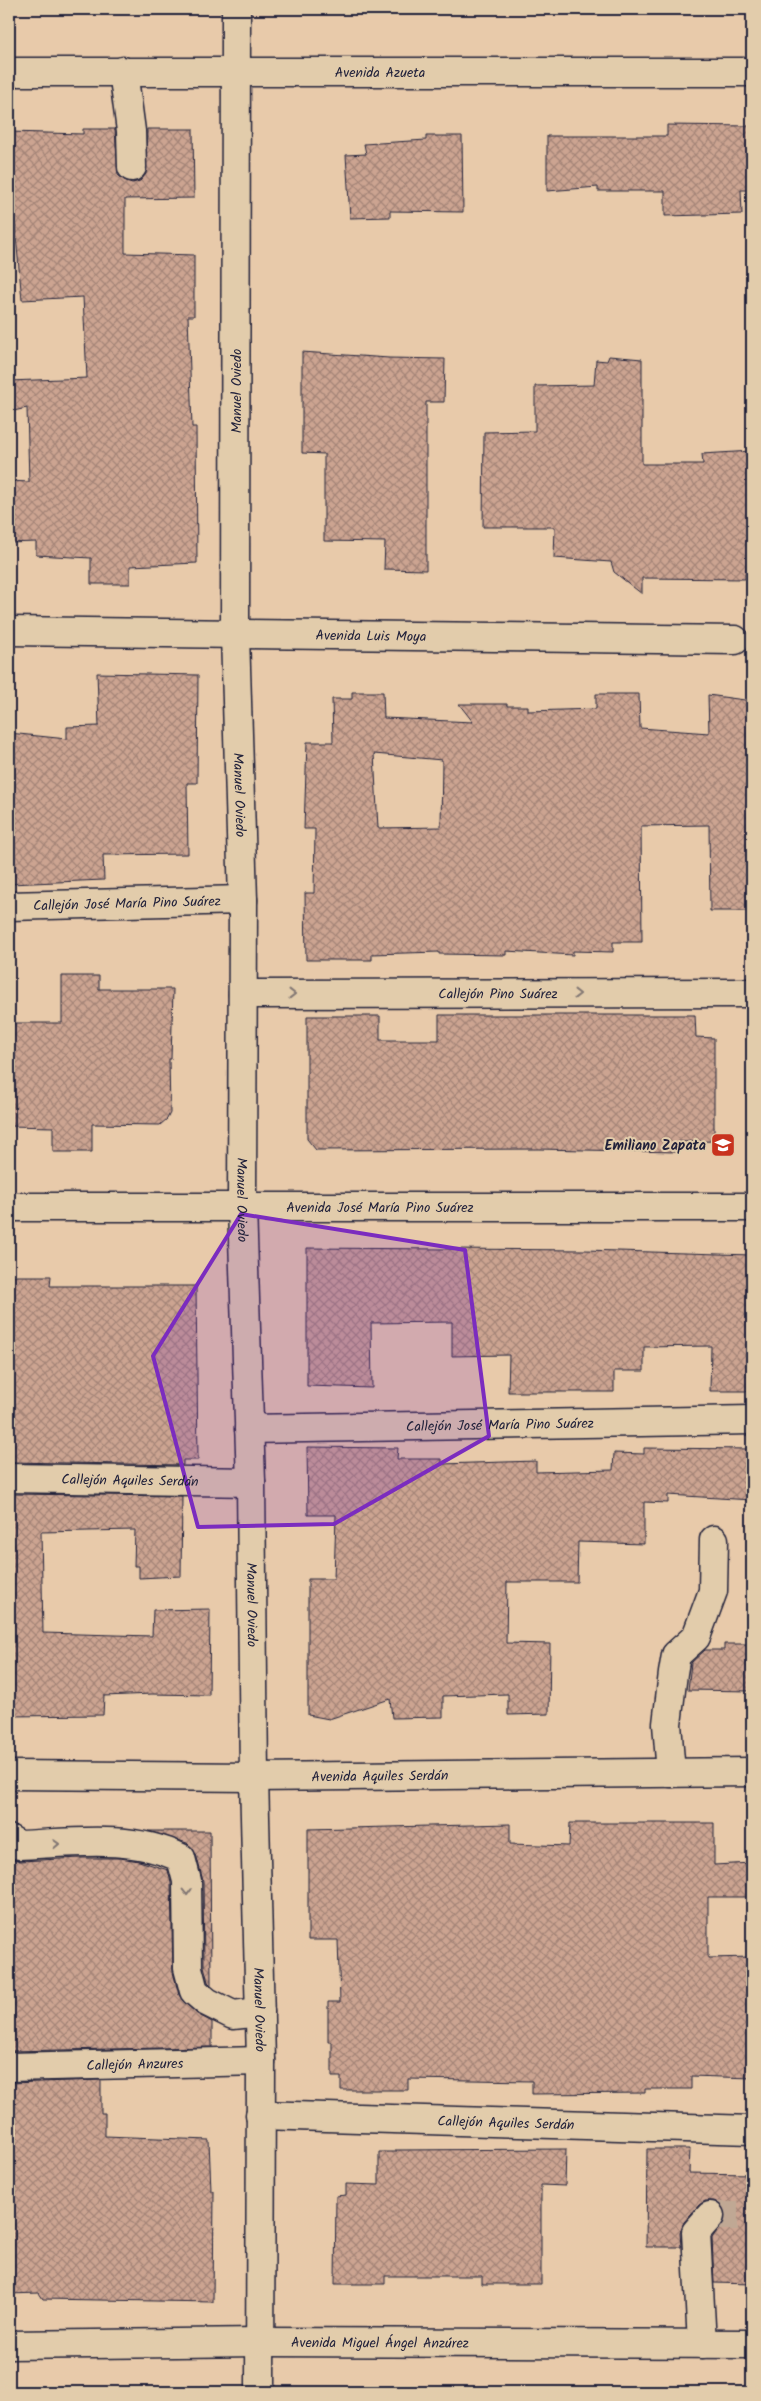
<svg xmlns="http://www.w3.org/2000/svg" width="761" height="2401" font-family="Kalam,sans-serif">
  <style>
    .building { fill: url(#building-cross-hatch); stroke: #22223b; fill-rule: evenodd }
    .lines { fill: none; stroke-linecap: round; stroke-linejoin: round }
    .minor-tunnel { stroke: #c0a894; stroke-width: 28; stroke-dasharray: 28 14; stroke-linecap: butt }
    .minor-casing { stroke: #22223b; stroke-width: 31 }
    .minor { stroke: #e2ccab; stroke-width: 28 }
    .oneway { stroke: #827773 }
    .marked { fill: #7b2cbf; fill-opacity: 0.2; stroke: #7b2cbf; stroke-width: 4; stroke-linejoin: round }
    .labels { text-anchor: middle; stroke-width: 4; stroke-linejoin: round; paint-order: stroke }
    .street-label { font-size: 14px; fill: #22223b; stroke: #e2ccab }
    .poi-label { font-size: 14px; font-weight: bold; fill: #22223b; stroke: #e2ccab; text-anchor: end }
  </style>
  <defs>
    <pattern id="building-cross-hatch" width="8" height="8" patternUnits="userSpaceOnUse" patternTransform="scale(1.25)"><rect width="8" height="8" fill="#cca491"/><path d="M0 0l8 8M0 8l8-8" fill="none" stroke="#a58578"/></pattern>
  </defs>
  <rect width="100%" height="100%" fill="#e8caaa"/>
  <filter id="ink" filterUnits="userSpaceOnUse"><feTurbulence type="fractalNoise" baseFrequency=".02" numOctaves="2"/><feDisplacementMap in="SourceGraphic" scale="10" xChannelSelector="R" yChannelSelector="G"/><feConvolveMatrix kernelMatrix="1 2 1 2 8 2 1 2 1" color-interpolation-filters="sRGB"/></filter>
  <g filter="url(#ink)">
    <!-- building -->
    <g class="building">
      <polygon points="667,125 751,126 747,190 741,190 742,214 665,216 665,191 598,191 598,187 547,191 547,136 667,136"/>
      <polygon points="83,129 115,129 118,175 124,180 132,183 140,181 146,174 147,129 193,129 194,198 125,199 125,253 194,255 194,316 188,316 192,427 196,427 197,563 130,566 130,584 91,584 91,558 36,555 36,542 9,543 9,481 29,482 27,408 9,412 9,381 87,378 83,297 22,300 15,226 9,227 9,132 83,134"/>
      <polygon points="426,136 462,136 463,212 390,211 390,217 350,218 346,155 366,154 364,144 426,140"/>
      <polygon points="302,352 389,358 445,359 444,402 426,402 426,570 384,569 385,542 324,541 324,454 302,453"/>
      <polygon points="609,356 642,359 642,464 703,464 702,454 752,451 752,520 745,579 642,578 642,594 614,572 611,562 554,558 555,527 483,527 484,432 535,431 535,386 594,385 596,360 607,361"/>
      <polygon points="97,673 198,675 197,783 187,783 188,854 103,855 104,880 9,884 9,733 67,739 67,727 99,726"/>
      <path d="M352,692H383L384,718L473,722L459,704H507V706H528V711L596,709V694H639L640,728L709,733L708,695L752,701V911H710L709,825L641,826L642,942H613V952L573,951V955L506,951V955L439,954V952L372,954V960H306L305,893H314L315,829H304L307,742H333L332,699H352ZM374,754L442,760L441,827L378,828Z"/>
      <polygon points="62,976 99,976 99,989 173,989 171,1059 169,1059 170,1113 167,1119 160,1125 92,1124 92,1152 53,1152 53,1127 9,1126 9,1023 62,1023"/>
      <polygon points="439,1015 695,1015 696,1037 714,1038 714,1141 677,1142 676,1152 539,1149 316,1150 307,1139 307,1016 380,1016 380,1040 439,1040"/>
      <polygon points="307,1248 585,1250 752,1255 752,1391 710,1391 711,1346 644,1347 644,1371 614,1371 614,1392 508,1392 509,1355 452,1356 452,1322 371,1323 372,1388 307,1386"/>
      <polygon points="9,1276 51,1276 50,1286 196,1286 198,1460 183,1460 183,1465 9,1462"/>
      <polygon points="307,1447 398,1448 397,1459 442,1459 442,1464 536,1461 536,1472 613,1470 614,1453 644,1454 644,1448 752,1449 752,1500 668,1495 668,1503 644,1502 644,1544 578,1542 577,1582 507,1582 506,1643 550,1644 549,1714 508,1715 508,1694 443,1696 443,1717 392,1718 390,1699 329,1719 308,1715 308,1579 334,1579 336,1515 308,1515"/>
      <polygon points="9,1494 182,1496 181,1576 139,1578 139,1566 134,1566 135,1530 41,1532 43,1633 152,1636 153,1610 210,1609 209,1695 152,1694 104,1696 103,1715 9,1716"/>
      <polygon points="724,1644 752,1644 752,1691 688,1690 691,1663 705,1650 724,1650"/>
      <polygon points="570,1823 714,1823 714,1865 752,1863 752,1897 708,1897 708,1958 752,1957 752,2078 691,2076 691,2089 645,2089 645,2093 532,2094 532,2081 408,2079 408,2090 341,2090 341,2077 332,2077 332,2042 328,2042 328,2002 340,2002 338,1940 308,1940 308,1829 510,1824 510,1844 569,1846"/>
      <polygon points="148,1831 210,1831 211,1985 208,1982 204,1966 203,1881 196,1854 187,1843"/>
      <polygon points="9,1857 20,1861 81,1858 120,1858 139,1861 168,1870 171,1883 173,1972 179,1995 184,2002 197,2014 212,2022 212,2047 9,2051"/>
      <polygon points="101,2080 101,2113 105,2113 105,2136 209,2140 211,2191 214,2191 213,2302 43,2299 39,2293 9,2294 9,2083"/>
      <polygon points="566,2149 565,2186 541,2185 541,2284 482,2284 482,2276 385,2276 385,2284 335,2284 336,2196 346,2195 346,2184 379,2185 379,2152 396,2152 396,2150"/>
      <polygon points="647,2149 690,2149 689,2173 752,2174 752,2284 714,2283 712,2238 725,2219 725,2211 720,2204 714,2201 705,2201 699,2205 684,2222 680,2233 681,2247 646,2247"/>
    </g>
    <g class="lines">
      <!-- minor-tunnel -->
      <polyline class="minor-tunnel" points="710,2216 752,2216"/>
      <defs>
        <g id="minor">
          <path id="s1" d="M236,9L235,635L243,900L242,1207L251,1482L254,1777L261,2061L260,2392"/>
          <polyline points="123,71 131,131 132,167"/>
          <path id="s2" d="M9,72H752"/>
          <path id="s3" d="M9,631L735,640"/>
          <path id="s4" d="M9,906L243,900"/>
          <path id="s5" d="M243,994L752,993"/>
          <path id="s6" d="M9,1207H752"/>
          <path id="s7" d="M249,1429L752,1420"/>
          <path id="s8" d="M9,1478L251,1482"/>
          <polyline points="671,1773 667,1724 673,1673 676,1655 696,1637 713,1591 714,1540"/>
          <path id="s9" d="M9,1775L254,1777L752,1772"/>
          <path d="M9,1839L19,1845C71,1843 132,1834 181,1858L187,1881L188,1968L194,1991L207,2002L233,2015L260,2012"/>
          <path id="s10" d="M9,2067L261,2061"/>
          <path id="s11" d="M260,2115L752,2130"/>
          <polyline points="702,2344 696,2232 710,2216"/>
          <path id="s12" d="M9,2345L260,2342L752,2344"/>
        </g>
      </defs>
      <!-- minor casing -->
      <use href="#minor" class="minor-casing"/>
      <!-- minor -->
      <use href="#minor" class="minor"/>
    </g>
    <!-- one-way arrows -->
    <defs><path id="oneway-chevron" d="M-2-3.5L2.5 0L-2 3.5" fill="none" stroke-width="1.6" stroke-linecap="round" stroke-linejoin="round" transform="scale(1.25)"/></defs>
    <g class="oneway">
      <use href="#oneway-chevron" transform="translate(292 994)"/>
      <use href="#oneway-chevron" transform="translate(577 994)"/>
      <use href="#oneway-chevron" transform="translate(56 1844) rotate(-2)"/>
      <use href="#oneway-chevron" transform="translate(187 1892) rotate(89)"/>
    </g>
  </g>
  <!-- marked area -->
  <path class="marked" d="M241,1214L465,1250L489,1436L334,1524L198,1527L153,1356Z"/>
  <!-- icons -->
  <defs>
    <symbol id="school-square" viewBox="-11 -11 22 22"><rect x="-9" y="-9" width="18" height="18" rx="4" fill="#c8321e" stroke="#e2ccab"/><path d="M0-5L7-2L0 1L-7-2ZM-4 1L0 2.5L4 1V4Q0 6-4 4Z" fill="#fff"/></symbol>
  </defs>
  <g fill-rule="evenodd">
    <use href="#school-square" x="709" y="1131" width="28" height="28"/>
  </g>
  <g class="labels">
    <!-- street labels -->
    <g class="street-label">
      <text dy="5" stroke="none"><textPath href="#s2" startOffset="371">Avenida Azueta</textPath></text>
      <text transform="translate(236 391) rotate(-90)" y="5">Manuel Oviedo</text>
      <text dy="5" stroke="none"><textPath href="#s3" startOffset="362">Avenida Luis Moya</textPath></text>
      <text dy="5" stroke="none"><textPath href="#s1" startOffset="786">Manuel Oviedo</textPath></text>
      <text dy="5" stroke="none"><textPath href="#s4" startOffset="118">Callejón José María Pino Suárez</textPath></text>
      <text dy="5" stroke="none"><textPath href="#s5" startOffset="255">Callejón Pino Suárez</textPath></text>
      <text dy="5" stroke="none"><textPath href="#s1" startOffset="1191">Manuel Oviedo</textPath></text>
      <text dy="5" stroke="none"><textPath href="#s6" startOffset="371">Avenida José María Pino Suárez</textPath></text>
      <text dy="5" stroke="none"><textPath href="#s7" startOffset="251">Callejón José María Pino Suárez</textPath></text>
      <text dy="5" stroke="none"><textPath href="#s8" startOffset="121">Callejón Aquiles Serdán</textPath></text>
      <text dy="5" stroke="none"><textPath href="#s1" startOffset="1596">Manuel Oviedo</textPath></text>
      <text dy="5" stroke="none"><textPath href="#s9" startOffset="371">Avenida Aquiles Serdán</textPath></text>
      <text dy="5" stroke="none"><textPath href="#s1" startOffset="2001">Manuel Oviedo</textPath></text>
      <text dy="5" stroke="none"><textPath href="#s10" startOffset="126">Callejón Anzures</textPath></text>
      <text dy="5" stroke="none"><textPath href="#s11" startOffset="246">Callejón Aquiles Serdán</textPath></text>
      <text dy="5" stroke="none"><textPath href="#s12" startOffset="371">Avenida Miguel Ángel Anzúrez</textPath></text>
    </g>
    <!-- poi labels -->
    <g class="poi-label">
      <text x="706" y="1150">Emiliano Zapata</text>
    </g>
  </g>
  <!-- margin -->
  <rect width="761" height="2401" fill="none" stroke="#e2ccab" stroke-width="30"/>
  <rect x="15" y="15" width="731" height="2371" fill="none" stroke="#22223b" stroke-width="2" filter="url(#ink)"/>
</svg>
